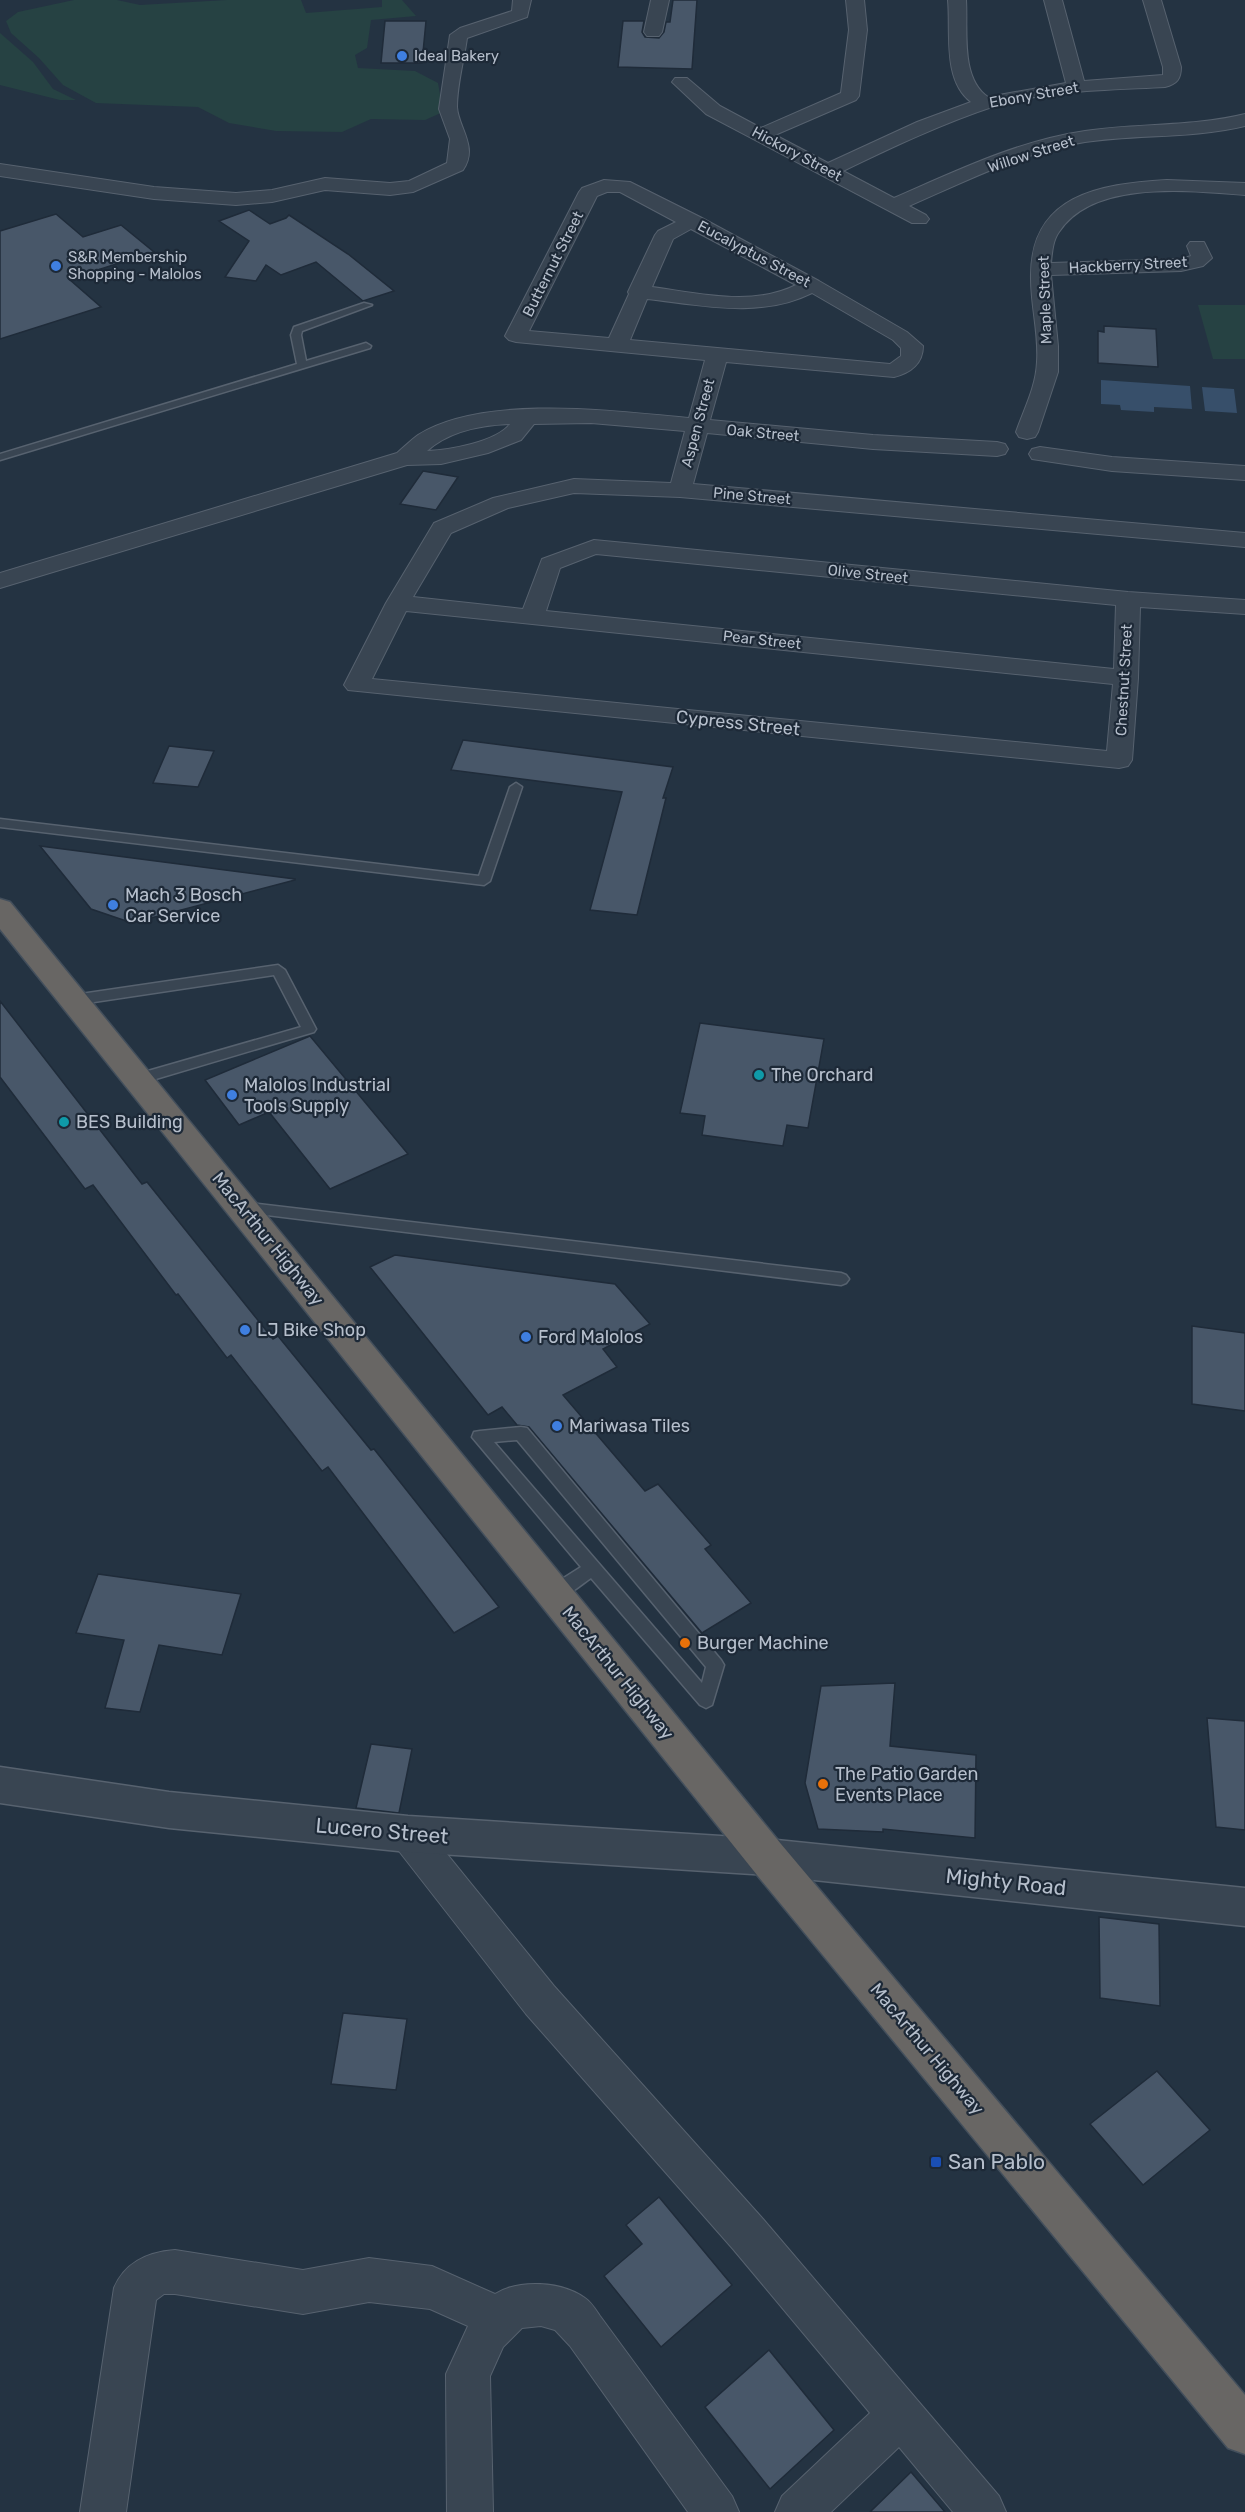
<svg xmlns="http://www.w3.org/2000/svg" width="1245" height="2512" font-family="Rubik,sans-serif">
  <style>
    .green { fill: #264243 }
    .water { fill: #374f6a }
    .building { fill: #485769; stroke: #1f2b39; stroke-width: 1.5 }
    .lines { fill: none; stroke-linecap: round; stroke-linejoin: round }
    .service-casing { stroke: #57626f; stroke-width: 3 }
    .minor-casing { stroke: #57626f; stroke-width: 2 }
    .tertiary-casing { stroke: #57626f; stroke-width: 3 }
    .trunk-casing { stroke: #434f5c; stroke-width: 3 }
    .service { fill: #394552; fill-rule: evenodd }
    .minor { fill: #394552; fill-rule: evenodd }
    .tertiary { fill: #394552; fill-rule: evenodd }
    .trunk { fill: #686664; fill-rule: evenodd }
    .shop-dot { fill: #3f7fe0; stroke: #1d2937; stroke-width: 2 }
    .culture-dot { fill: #0f9aa8; stroke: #1d2937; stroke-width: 2 }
    .food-dot { fill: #e8710a; stroke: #1d2937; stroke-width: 2 }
    .transit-dot { fill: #1a4fb4; stroke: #1d2937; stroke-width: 2 }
    .labels { text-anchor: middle; stroke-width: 4.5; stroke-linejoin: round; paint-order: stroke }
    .far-poi-label { font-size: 15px; fill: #b6bfcc; stroke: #1d2937; text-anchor: start }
    .far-street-label { font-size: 15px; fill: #b6bfcc; stroke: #1d2937 }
    .street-label { font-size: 18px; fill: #b6bfcc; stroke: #1d2937 }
    .poi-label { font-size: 18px; fill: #b6bfcc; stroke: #1d2937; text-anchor: start }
    .near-street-label { font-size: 21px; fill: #b6bfcc; stroke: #1d2937 }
    .near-poi-label { font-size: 21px; fill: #b6bfcc; stroke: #1d2937; text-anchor: start }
  </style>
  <rect width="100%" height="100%" fill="#243342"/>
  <!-- green -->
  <g class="green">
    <polygon points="74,0 117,0 140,5 227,0 301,0 306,13 382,7 382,0 402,0 416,16 371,20 367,48 355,55 358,68 415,71 438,83 443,112 425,120 371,119 342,132 276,131 229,123 198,107 96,103 63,85 39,58 11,33 6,21 18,12"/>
    <polygon points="0,33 33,62 53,89 76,100 60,100 0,85"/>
    <polygon points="1198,305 1245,305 1245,359 1213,359"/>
  </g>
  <!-- water -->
  <g class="water">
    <polygon points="1101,380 1190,386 1192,409 1154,407 1154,412 1121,410 1120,405 1101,404"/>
    <polygon points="1202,387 1234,389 1237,413 1205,411"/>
  </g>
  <!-- building -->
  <g class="building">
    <polygon points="673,0 697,0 692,69 618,67 623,21 644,21 642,32 645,37 659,38 664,32 666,22 670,22"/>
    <polygon points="385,21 426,21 422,63 381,63"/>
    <polygon points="249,210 270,224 286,218 289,215 348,254 394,291 363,301 316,262 281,275 266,265 256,281 225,277 249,241 219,221"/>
    <polygon points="56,214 83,237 121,225 154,252 69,279 101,307 0,339 0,231"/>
    <polygon points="1104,326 1156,329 1158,367 1098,363 1098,331 1104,332"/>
    <polygon points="423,471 458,477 436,510 400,504"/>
    <polygon points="463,740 673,767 663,798 666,798 637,915 590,910 622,792 451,770"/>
    <polygon points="169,746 214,751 198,787 153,783"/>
    <polygon points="40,846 295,879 295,880 132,923 91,909"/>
    <polygon points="0,1001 142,1184 147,1182 273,1339 278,1336 371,1450 374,1449 499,1607 454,1633 328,1467 322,1471 231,1355 227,1358 178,1294 176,1295 93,1185 85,1189 0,1077"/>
    <polygon points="700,1023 824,1039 808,1128 787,1125 783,1146 702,1135 705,1116 680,1113"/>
    <polygon points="310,1036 408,1154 330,1189 269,1112 239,1125 205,1080"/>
    <polygon points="395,1255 615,1284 650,1324 603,1349 617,1367 563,1395 645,1491 658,1484 711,1545 705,1549 751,1603 702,1633 529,1427 517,1425 502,1407 488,1415 370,1267"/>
    <polygon points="1192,1326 1245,1333 1245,1411 1192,1404"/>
    <polygon points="98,1574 241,1594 222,1655 159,1645 140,1712 105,1708 124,1640 76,1633"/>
    <polygon points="895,1683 890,1746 976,1755 975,1838 883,1829 883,1832 818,1829 805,1783 821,1686"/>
    <polygon points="1207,1718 1245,1721 1245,1830 1216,1827"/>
    <polygon points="371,1744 412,1749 399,1813 356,1808"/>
    <polygon points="1099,1917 1159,1924 1160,2006 1100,1998"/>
    <polygon points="343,2013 407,2019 396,2090 331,2084"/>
    <polygon points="1157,2071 1210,2130 1143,2185 1090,2124"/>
    <polygon points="659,2197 732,2285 661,2347 604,2276 642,2244 626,2225"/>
    <polygon points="769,2350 834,2430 770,2489 705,2407"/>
    <polygon points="911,2472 945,2512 870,2512"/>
  </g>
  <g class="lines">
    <defs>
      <g id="service">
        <polygon points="364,303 372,305 302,331 301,335 306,361 366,343 371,346 370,348 0,460 0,454 297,364 291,335 294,327"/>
        <polygon points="516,783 522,787 490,881 484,885 0,827 0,819 479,876 510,787"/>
        <polygon points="278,965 285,970 316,1029 314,1032 139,1084 132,1079 134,1075 301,1027 274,975 74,1005 67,1000 74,995"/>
        <polygon points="242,1202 841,1273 846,1275 849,1279 846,1283 841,1285 242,1212 237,1211 235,1207 237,1203"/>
        <path d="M521,1427L527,1428L721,1660L724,1665L712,1705L706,1708L700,1705L591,1578C580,1585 562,1603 548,1598L546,1593L548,1588L581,1567L472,1437L474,1432L480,1431ZM517,1440L706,1667L702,1683L494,1442Z"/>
      </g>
      <g id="minor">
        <path d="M513,0H531L527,17L467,38C464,60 457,85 457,107C458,127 479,147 463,170L413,192L390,195L325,190L272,202L236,205L154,199L0,176V164L154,187L236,193L272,190L325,178L390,183L409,181L447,163L450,139L439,109L450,35L460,28L512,11Z"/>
        <polygon points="651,0 669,0 662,32 659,36 647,36 644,32"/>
        <path d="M846,0H864L867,30L859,96L856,100L775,135L828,163L917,122L971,102C942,80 951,31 948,0H966C968,30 960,78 988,97L1066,83L1044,0H1062L1084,81L1163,75V67L1143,0H1161L1181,67C1181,79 1177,84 1165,87C1109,90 1049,90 995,106C943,123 893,147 843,171L894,198C956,171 1017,141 1085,131C1138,123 1192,127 1245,114V126C1192,139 1139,134 1085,142C1023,152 966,181 909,206L926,215L929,219L926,223H912L706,114L672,82L675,78H687L720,106L761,128L841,93L849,30Z"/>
        <path d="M604,180L630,182L700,217L819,281L907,332L923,346C923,363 911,373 894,377L726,362L710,420L873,435L997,442L1005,444L1008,449L1005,454L997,456L873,449L707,433L693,484L1245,533V547L680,497L574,493L508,508L451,533L413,597L523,609L542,559L594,540L1128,592L1245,600V614L1140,607L1138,678L1132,760L1128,766L1119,768L348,690L344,685L386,603L434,523L493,498L574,479L671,483L685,431L591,423L534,424L521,440L488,453L441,464L407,465L0,588V573L397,453C404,447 411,440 418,435C483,394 614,411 689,418L705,360L516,342L509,340L505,336L579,192L582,188ZM607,192H620L676,222L658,231L655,235L628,292L629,294L609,338L529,331L597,196ZM691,229L796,285C753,307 698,293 652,287L673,239ZM812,293L893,340L901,348V356L890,364L630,340L647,299C701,305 760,319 812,293ZM510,424C496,442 449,450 427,451C449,431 482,425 510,424ZM596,554L1116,605L1114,669L546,611L560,568ZM406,611L1113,684L1107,751L372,679Z"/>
        <path d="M1167,180L1245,183V195C1191,191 1093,179 1059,232C1053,240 1052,252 1051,263L1181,259L1191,256L1187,246L1190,242H1204L1212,258L1203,266L1181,271L1051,275L1058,346V372L1038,432L1035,437L1027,439L1019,437L1016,432C1024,409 1036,387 1037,362C1039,334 1031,307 1031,279C1029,195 1099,184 1167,180Z"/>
        <polygon points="1040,447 1112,457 1245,466 1245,480 1112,471 1032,459 1029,454 1032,449"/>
        <polygon points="408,1817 421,1822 554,1986 763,2219 999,2496 1006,2512 953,2512 899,2447 831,2512 775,2512 782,2496 870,2413 733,2249 526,2014 395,1846 389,1834 395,1822"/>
        <path d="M175,2250L303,2270L369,2258L432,2266L495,2294C519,2279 561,2281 585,2298C591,2302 596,2310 600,2316L732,2496L739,2512H688L570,2346L555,2330L541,2326L522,2328L503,2347L490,2376L493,2512H447L446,2374L468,2326L430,2309L369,2302L303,2314L175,2294H164L156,2300L126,2512H80L114,2288C125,2262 148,2252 175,2250Z"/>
      </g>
      <polygon id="tertiary" points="0,1767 169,1792 408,1816 767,1839 1245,1888 1245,1926 767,1875 408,1852 169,1828 0,1803"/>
      <polygon id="trunk" points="0,899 10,902 781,1844 1245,2395 1245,2454 1228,2448 753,1870 0,929"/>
    </defs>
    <!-- service casing -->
    <use href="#service" class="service-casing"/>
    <!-- minor casing -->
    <use href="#minor" class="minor-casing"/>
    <!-- tertiary casing -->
    <use href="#tertiary" class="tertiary-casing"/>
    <!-- trunk casing -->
    <use href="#trunk" class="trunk-casing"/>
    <!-- service -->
    <use href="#service" class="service"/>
    <!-- minor -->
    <use href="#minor" class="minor"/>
    <!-- tertiary -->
    <use href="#tertiary" class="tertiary"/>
    <!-- trunk -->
    <use href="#trunk" class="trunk"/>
  </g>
  <!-- markers -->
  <g class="shop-dot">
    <circle cx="402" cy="56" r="6"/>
    <circle cx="56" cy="266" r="6"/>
    <circle cx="113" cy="905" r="6"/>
    <circle cx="232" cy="1095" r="6"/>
    <circle cx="245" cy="1330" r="6"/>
    <circle cx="526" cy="1337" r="6"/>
    <circle cx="557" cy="1426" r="6"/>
  </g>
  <g class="culture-dot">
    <circle cx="759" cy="1075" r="6"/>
    <circle cx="64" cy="1122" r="6"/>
  </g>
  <g class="food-dot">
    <circle cx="685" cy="1643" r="6"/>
    <circle cx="823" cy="1784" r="6"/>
  </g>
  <rect class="transit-dot" x="930" y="2156" width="12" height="12" rx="3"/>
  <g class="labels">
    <!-- far-poi labels -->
    <g class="far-poi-label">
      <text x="414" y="61">Ideal Bakery</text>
      <text x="68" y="262">S&amp;R Membership<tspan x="68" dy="17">Shopping - Malolos</tspan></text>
    </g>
    <!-- far-street labels -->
    <g class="far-street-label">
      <text transform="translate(1034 95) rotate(-10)" y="5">Ebony Street</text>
      <text transform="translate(797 154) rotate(28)" y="5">Hickory Street</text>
      <text transform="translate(1031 154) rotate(-18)" y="5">Willow Street</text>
      <text transform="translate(754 254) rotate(28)" y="5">Eucalyptus Street</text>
      <text transform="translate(553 264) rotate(-63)" y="5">Butternut Street</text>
      <text transform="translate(1128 265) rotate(-3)" y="5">Hackberry Street</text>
      <text transform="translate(1045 300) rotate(-92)" y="5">Maple Street</text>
      <text transform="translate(698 423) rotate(-75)" y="5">Aspen Street</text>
      <text transform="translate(763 433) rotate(5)" y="5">Oak Street</text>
      <text transform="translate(752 496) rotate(5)" y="5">Pine Street</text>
      <text transform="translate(868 574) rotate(6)" y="5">Olive Street</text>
      <text transform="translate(762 640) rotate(6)" y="5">Pear Street</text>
      <text transform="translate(1124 680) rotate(-87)" y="5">Chestnut Street</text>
    </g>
    <!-- street labels -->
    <g class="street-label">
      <text transform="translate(738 723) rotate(6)" y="6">Cypress Street</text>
      <text transform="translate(268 1239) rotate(51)" y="6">MacArthur Highway</text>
      <text transform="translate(618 1673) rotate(51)" y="6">MacArthur Highway</text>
      <text transform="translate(927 2049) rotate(50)" y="6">MacArthur Highway</text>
    </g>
    <!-- poi labels -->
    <g class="poi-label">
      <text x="125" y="901">Mach 3 Bosch<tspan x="125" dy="21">Car Service</tspan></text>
      <text x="771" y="1081">The Orchard</text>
      <text x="244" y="1091">Malolos Industrial<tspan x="244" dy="21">Tools Supply</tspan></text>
      <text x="76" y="1128">BES Building</text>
      <text x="257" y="1336">LJ Bike Shop</text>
      <text x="538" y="1343">Ford Malolos</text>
      <text x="569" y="1432">Mariwasa Tiles</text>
      <text x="697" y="1649">Burger Machine</text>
      <text x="835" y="1780">The Patio Garden<tspan x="835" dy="21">Events Place</tspan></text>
    </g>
    <!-- near-street labels -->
    <g class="near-street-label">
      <text transform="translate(382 1831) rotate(5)" y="7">Lucero Street</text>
      <text transform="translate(1006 1882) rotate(6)" y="7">Mighty Road</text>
    </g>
    <!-- near-poi labels -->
    <g class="near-poi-label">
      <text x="948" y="2169">San Pablo</text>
    </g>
  </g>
</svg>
